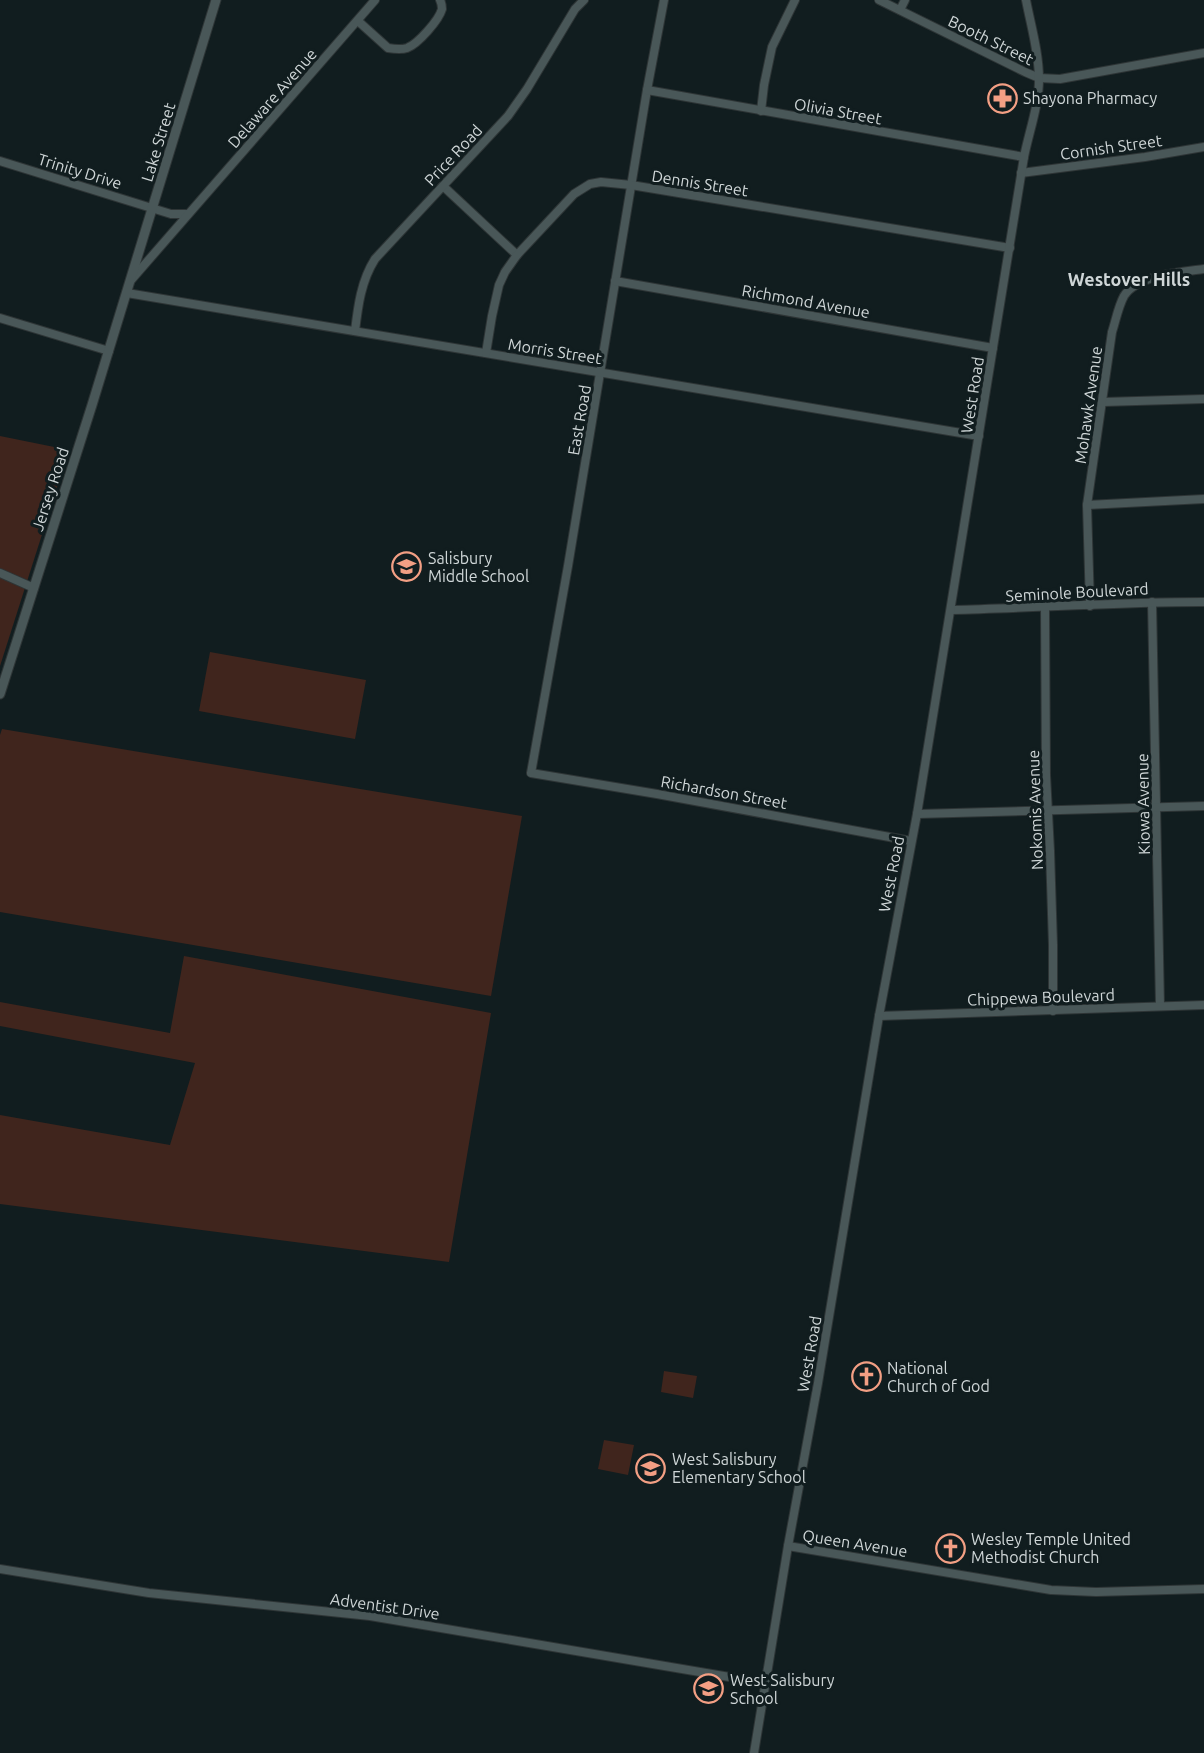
<svg xmlns="http://www.w3.org/2000/svg" width="1204" height="1753" font-family="Ubuntu,sans-serif">
  <style>
    .green { fill: #40251d }
    .lines { fill: none; stroke-linecap: round; stroke-linejoin: round }
    .minor-casing { stroke: #2e3536; stroke-width: 10 }
    .tertiary-casing { stroke: #2e3536; stroke-width: 11 }
    .minor { stroke: #495758; stroke-width: 8 }
    .tertiary { stroke: #495758; stroke-width: 9 }
    .labels { text-anchor: middle; stroke-width: 6; stroke-linejoin: round; paint-order: stroke }
    .street-label { font-size: 16px; fill: #cfd6d7; stroke: #111d1f }
    .poi-label { font-size: 16px; fill: #cfd6d7; stroke: #111d1f; text-anchor: start }
    .neighbourhood-label { font-size: 18px; font-weight: bold; fill: #cfd6d7; stroke: #111d1f }
  </style>
  <rect width="100%" height="100%" fill="#111d1f"/>
  <!-- green -->
  <g class="green">
    <polygon points="0,436 69,450 0,666"/>
    <polygon points="210,652 366,680 355,739 199,711"/>
    <polygon points="2,729 522,816 491,996 0,912 0,735"/>
    <polygon points="184,956 491,1013 449,1262 0,1204 0,1115 170,1145 195,1063 0,1026 0,1002 170,1033"/>
    <polygon points="664,1371 697,1376 693,1398 661,1392"/>
    <polygon points="604,1440 634,1445 628,1475 598,1469"/>
  </g>
  <g class="lines">
    <defs>
      <g id="minor">
        <polyline points="664,0 647,90 568,566 531,773 657,794 911,841"/>
        <polyline points="879,0 1025,72 1039,78 1060,79 1204,53"/>
        <polyline points="900,10 905,0"/>
        <path d="M358,21L388,48C394,49 401,50 407,48C418,44 439,20 442,9C442,5 442,4 440,0"/>
        <polyline points="647,90 1024,157"/>
        <polyline points="761,111 764,85 772,47 795,0"/>
        <polyline points="0,161 171,214 188,214"/>
        <polyline points="1021,173 1145,157 1204,147"/>
        <polyline points="443,186 517,255"/>
        <polyline points="132,279 375,0"/>
        <polyline points="615,281 993,348"/>
        <polyline points="127,293 979,436"/>
        <polyline points="0,318 109,351"/>
        <path d="M355,331C358,306 361,281 375,259L508,116L527,89L575,9L584,0"/>
        <polyline points="486,353 492,316 499,285 505,272 517,255 574,194 590,184 601,182 631,185 1010,248"/>
        <polyline points="1103,402 1204,399"/>
        <polyline points="1087,505 1204,499"/>
        <polyline points="0,573 34,588"/>
        <polyline points="1152,602 1160,1006"/>
        <path d="M1090,606L1087,505L1112,332C1116,320 1118,307 1124,296C1137,275 1182,272 1204,269"/>
        <polyline points="1045,608 1046,775 1050,851 1053,945 1053,1011"/>
        <path d="M951,610C1035,608 1120,602 1204,602"/>
        <polyline points="917,814 1204,806"/>
        <polyline points="879,1016 1204,1005"/>
        <polyline points="788,1546 1051,1590 1096,1592 1204,1589"/>
        <polyline points="0,1569 149,1593 370,1616 765,1683"/>
        <path d="M754,1753L788,1546L818,1383L879,1016L917,814L1024,157C1029,132 1039,105 1039,79C1039,53 1031,26 1026,0"/>
      </g>
      <polyline id="tertiary" points="0,694 92,405 216,0"/>
    </defs>
    <!-- minor casing -->
    <use href="#minor" class="minor-casing"/>
    <!-- tertiary casing -->
    <use href="#tertiary" class="tertiary-casing"/>
    <!-- minor -->
    <use href="#minor" class="minor"/>
    <!-- tertiary -->
    <use href="#tertiary" class="tertiary"/>
  </g>
  <!-- icons -->
  <defs>
    <symbol id="pharmacy-ring" viewBox="-11 -11 22 22"><circle r="9.5" fill="#111d1f" stroke="#f39f84" stroke-width="1.5"/><path d="M-2-6h4v4h4v4h-4v4h-4v-4h-4v-4h4Z" fill="#f39f84"/></symbol>
    <symbol id="school-ring" viewBox="-11 -11 22 22"><circle r="9.5" fill="#111d1f" stroke="#f39f84" stroke-width="1.5"/><path d="M0-5L7-2L0 1L-7-2ZM-4 1L0 2.5L4 1V4Q0 6-4 4Z" fill="#f39f84"/></symbol>
    <symbol id="church-ring" viewBox="-11 -11 22 22"><circle r="9.5" fill="#111d1f" stroke="#f39f84" stroke-width="1.5"/><path d="M-1.2-6h2.4v3.5h3.3v2.4h-3.3V6h-2.4V-.1h-3.3v-2.4h3.3Z" fill="#f39f84"/></symbol>
  </defs>
  <g fill-rule="evenodd">
    <use href="#pharmacy-ring" x="986" y="82" width="33" height="33"/>
    <use href="#school-ring" x="390" y="550" width="33" height="33"/>
    <use href="#church-ring" x="850" y="1360" width="33" height="33"/>
    <use href="#school-ring" x="634" y="1452" width="33" height="33"/>
    <use href="#church-ring" x="934" y="1532" width="33" height="33"/>
    <use href="#school-ring" x="692" y="1672" width="33" height="33"/>
  </g>
  <g class="labels">
    <!-- street labels -->
    <g class="street-label">
      <text transform="translate(991 40) rotate(26)" y="6">Booth Street</text>
      <text transform="translate(272 98) rotate(-49)" y="6">Delaware Avenue</text>
      <text transform="translate(838 111) rotate(10)" y="6">Olivia Street</text>
      <text transform="translate(158 142) rotate(-73)" y="6">Lake Street</text>
      <text transform="translate(1111 147) rotate(-8)" y="6">Cornish Street</text>
      <text transform="translate(453 155) rotate(-47)" y="6">Price Road</text>
      <text transform="translate(80 171) rotate(17)" y="6">Trinity Drive</text>
      <text transform="translate(700 183) rotate(9)" y="6">Dennis Street</text>
      <text transform="translate(806 301) rotate(10)" y="6">Richmond Avenue</text>
      <text transform="translate(555 351) rotate(9)" y="6">Morris Street</text>
      <text transform="translate(972 395) rotate(-81)" y="6">West Road</text>
      <text transform="translate(1088 405) rotate(-82)" y="6">Mohawk Avenue</text>
      <text transform="translate(579 420) rotate(-80)" y="6">East Road</text>
      <text transform="translate(50 489) rotate(-72)" y="6">Jersey Road</text>
      <text transform="translate(1077 592) rotate(-3)" y="6">Seminole Boulevard</text>
      <text transform="translate(724 792) rotate(10)" y="6">Richardson Street</text>
      <text transform="translate(1143 804) rotate(-91)" y="6">Kiowa Avenue</text>
      <text transform="translate(1035 810) rotate(-92)" y="6">Nokomis Avenue</text>
      <text transform="translate(891 874) rotate(-79)" y="6">West Road</text>
      <text transform="translate(1041 997) rotate(-2)" y="6">Chippewa Boulevard</text>
      <text transform="translate(809 1354) rotate(-80)" y="6">West Road</text>
      <text transform="translate(855 1543) rotate(9)" y="6">Queen Avenue</text>
      <text transform="translate(385 1606) rotate(8)" y="6">Adventist Drive</text>
    </g>
    <!-- poi labels -->
    <g class="poi-label">
      <text x="1023" y="104">Shayona Pharmacy</text>
      <text x="428" y="564">Salisbury<tspan x="428" dy="18">Middle School</tspan></text>
      <text x="887" y="1374">National<tspan x="887" dy="18">Church of God</tspan></text>
      <text x="672" y="1465">West Salisbury<tspan x="672" dy="18">Elementary School</tspan></text>
      <text x="971" y="1545">Wesley Temple United<tspan x="971" dy="18">Methodist Church</tspan></text>
      <text x="730" y="1686">West Salisbury<tspan x="730" dy="18">School</tspan></text>
    </g>
    <!-- neighbourhood labels -->
    <g class="neighbourhood-label">
      <text x="1129" y="286">Westover Hills</text>
    </g>
  </g>
</svg>
